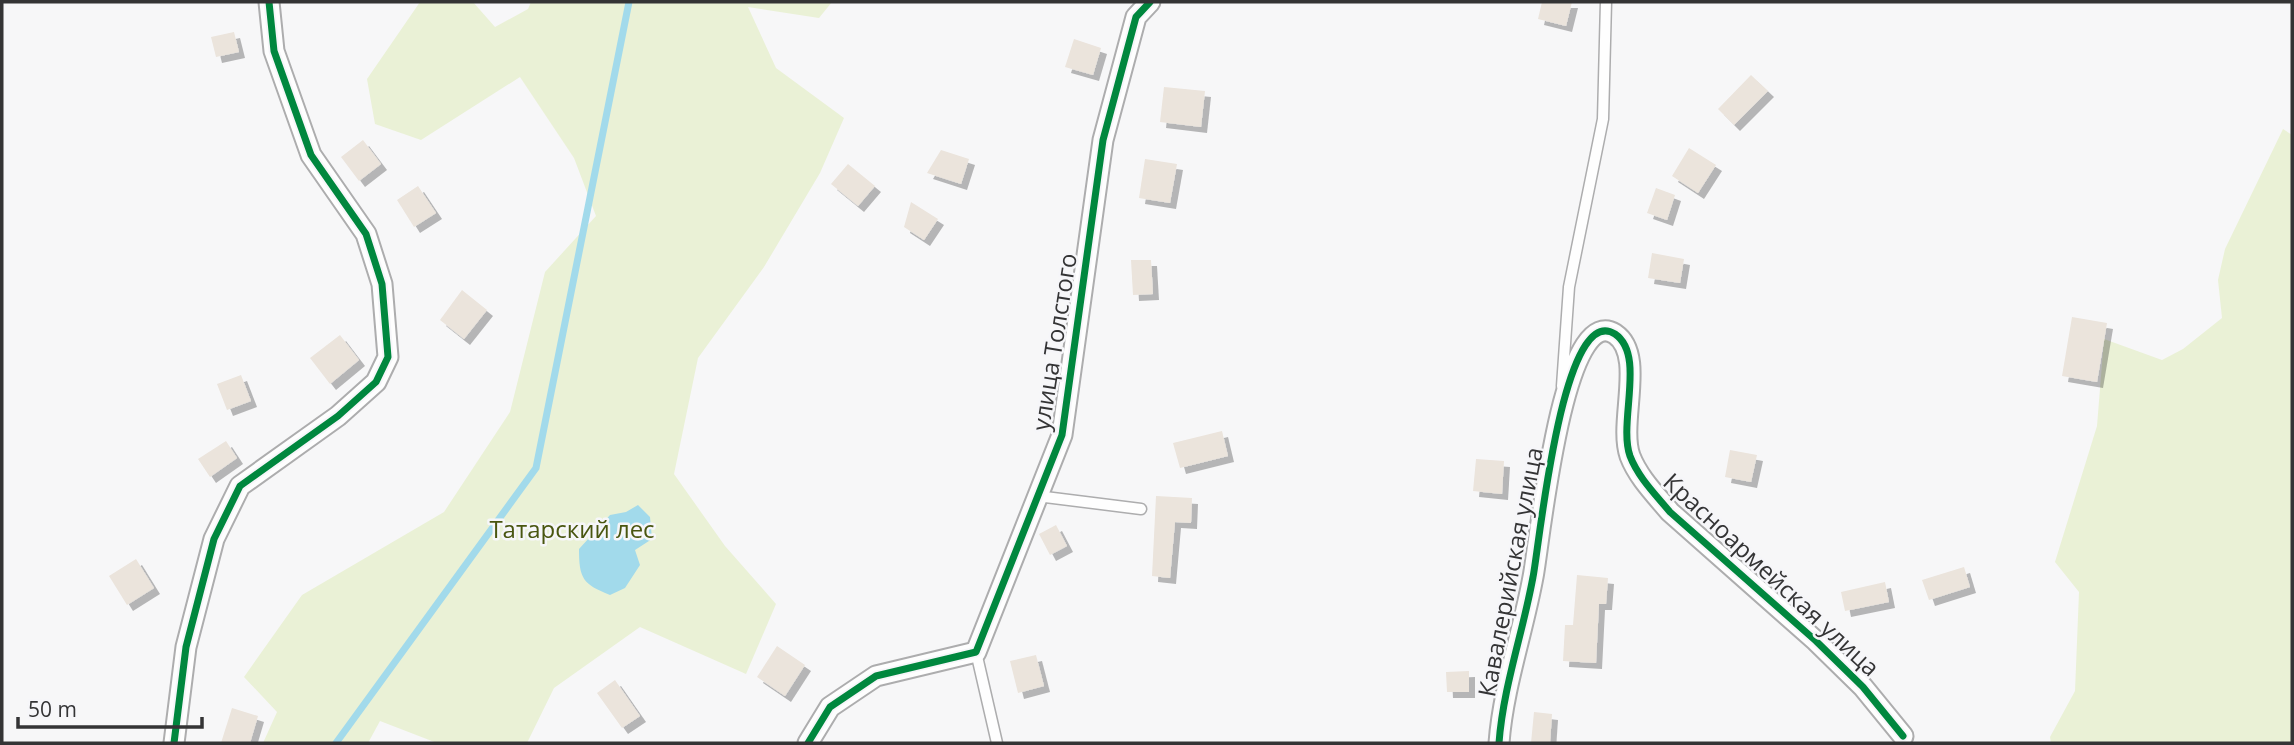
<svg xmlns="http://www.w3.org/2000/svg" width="2294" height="745" font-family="'Open Sans',sans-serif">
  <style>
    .green { fill: #eaf1d6 }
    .water { fill: #a2daeb }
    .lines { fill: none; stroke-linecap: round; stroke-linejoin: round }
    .stream { stroke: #a2daeb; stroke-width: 7 }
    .building { fill: #ebe4dc; filter: url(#shadow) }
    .lane-casing { stroke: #adadae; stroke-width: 13 }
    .street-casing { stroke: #adadae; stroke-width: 23 }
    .lane { stroke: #fefefe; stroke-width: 10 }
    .street { stroke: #fefefe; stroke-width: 19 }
    .cycleway-casing { stroke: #f6f6f9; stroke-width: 11 }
    .cycleway { stroke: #00873e; stroke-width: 7 }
    .labels { text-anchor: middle; stroke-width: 5; stroke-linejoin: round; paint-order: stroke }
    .street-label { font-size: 24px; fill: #343435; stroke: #f6f6f9 }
    .park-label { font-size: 24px; fill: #495610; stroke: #f6f6f9 }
  </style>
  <defs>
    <filter id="shadow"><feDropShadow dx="6" dy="6" stdDeviation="0" flood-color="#0004"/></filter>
  </defs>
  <rect width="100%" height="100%" fill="#f7f7f8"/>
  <!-- green -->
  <g class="green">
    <polygon points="420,2 473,2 495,27 528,9 531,2 832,2 819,18 748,7 776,68 844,118 820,173 764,267 698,358 674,474 725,546 776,604 746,674 640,627 554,688 527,743 437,743 380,721 368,743 263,743 277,712 244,677 302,595 444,512 510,412 545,272 596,216 574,158 520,77 421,140 375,124 367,79"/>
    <polygon points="2283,129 2292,135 2292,743 2051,743 2050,737 2075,691 2079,592 2055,562 2097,426 2104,339 2162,360 2183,349 2222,318 2218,280 2225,249"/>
  </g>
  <!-- water -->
  <path class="water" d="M638,505L650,517L652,539L635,550L640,565L625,588L610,595C583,584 579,579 579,549L610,515L626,512Z"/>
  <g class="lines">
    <!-- stream -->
    <polyline class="stream" points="336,743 536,468 629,2"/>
  </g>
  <!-- building -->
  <g class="building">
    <polygon points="1542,2 1572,2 1566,26 1538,19"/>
    <polygon points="234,32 239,52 216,57 211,37"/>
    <polygon points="1074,39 1101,48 1093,75 1065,67"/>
    <polygon points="1751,75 1768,91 1734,125 1718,109"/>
    <polygon points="1164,87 1205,91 1201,127 1160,122"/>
    <polygon points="363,140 381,164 359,181 341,157"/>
    <polygon points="1689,148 1716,165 1698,193 1672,176"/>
    <polygon points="941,150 969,159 961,184 927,173"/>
    <polygon points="1145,159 1177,164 1170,203 1139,198"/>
    <polygon points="848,164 875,186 858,206 831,184"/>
    <polygon points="418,186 436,213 414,227 397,200"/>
    <polygon points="1656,188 1675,195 1667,220 1647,213"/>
    <polygon points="911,202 938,219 924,240 904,227"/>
    <polygon points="1652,253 1684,259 1680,283 1648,278"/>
    <polygon points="1131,260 1151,260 1153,294 1133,295"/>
    <polygon points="462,290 487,310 464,339 440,320"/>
    <polygon points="2072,317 2107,323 2097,382 2062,376"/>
    <polygon points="340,335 359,360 330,384 310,358"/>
    <polygon points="241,375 251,401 227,410 217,384"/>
    <polygon points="1222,431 1228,456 1180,468 1173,443"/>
    <polygon points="226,441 237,458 210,477 198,459"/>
    <polygon points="1730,450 1757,455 1751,482 1725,477"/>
    <polygon points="1476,459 1504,461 1502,494 1473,491"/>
    <polygon points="1156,496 1192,498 1191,523 1175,522 1170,578 1152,576"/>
    <polygon points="1056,525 1067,546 1050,555 1039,534"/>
    <polygon points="136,559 154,588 127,605 109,576"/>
    <polygon points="1964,567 1970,587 1929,600 1922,580"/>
    <polygon points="1577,575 1608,578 1606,604 1599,604 1596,663 1563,661 1565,625 1573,625"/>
    <polygon points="1885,582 1889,602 1845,611 1841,592"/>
    <polygon points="777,646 805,665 785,696 757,677"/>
    <polygon points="1036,655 1044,686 1018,693 1010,661"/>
    <polygon points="1469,671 1469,692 1447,692 1446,672"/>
    <polygon points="615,680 640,716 622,728 597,693"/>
    <polygon points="232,708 258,716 250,743 221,743"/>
    <polygon points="1534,712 1552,714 1550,743 1531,743"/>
  </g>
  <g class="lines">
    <defs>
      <g id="lane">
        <polyline points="1562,386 1569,287 1603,119 1606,2"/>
        <polyline points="1037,496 1141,509"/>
        <polyline points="976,652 997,743"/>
      </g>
      <g id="street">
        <polyline points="174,743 186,647 214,539 240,486 338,416 376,382 388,357 382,284 366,234 311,155 274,51 269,2"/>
        <polyline points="808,743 830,707 876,676 976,652 1062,435 1103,140 1136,17 1150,2"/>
        <path d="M1499,743C1503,688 1523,632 1533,577C1539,549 1562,300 1615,334C1646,355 1618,422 1630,456C1638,477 1655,494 1670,512L1816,641L1863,687L1903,736"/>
      </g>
    </defs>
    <!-- lane casing -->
    <use href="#lane" class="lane-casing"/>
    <!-- street casing -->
    <use href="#street" class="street-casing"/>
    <!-- lane -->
    <use href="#lane" class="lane"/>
    <!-- street -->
    <use href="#street" class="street"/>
    <defs>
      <g id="cycleway">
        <polyline points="174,743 186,647 214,539 240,486 338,416 376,382 388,357 382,284 366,234 311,155 274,51 269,2"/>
        <polyline points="808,743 830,707 876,676 976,652 1062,435 1103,140 1136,17 1150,2"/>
        <path d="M1499,743C1503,688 1523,632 1533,577C1539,549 1562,300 1615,334C1646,355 1618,422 1630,456C1638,477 1655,494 1670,512L1816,641L1863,687L1903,736"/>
      </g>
    </defs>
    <!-- cycleway casing -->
    <use href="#cycleway" class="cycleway-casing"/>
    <!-- cycleway -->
    <use href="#cycleway" class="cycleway"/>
  </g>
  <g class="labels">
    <!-- street labels -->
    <g class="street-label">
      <text transform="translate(1055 342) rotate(-81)" y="8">улица Толстого</text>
      <text transform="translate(1511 572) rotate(-79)" y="8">Кавалерийская улица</text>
      <text transform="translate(1771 575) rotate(43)" y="8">Красноармейская улица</text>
    </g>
    <!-- park labels -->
    <g class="park-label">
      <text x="572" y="538">Татарский лес</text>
    </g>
  </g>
  <!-- border -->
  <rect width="2294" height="745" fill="none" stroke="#343435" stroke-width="7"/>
  <!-- scale -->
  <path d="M18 717v10h184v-10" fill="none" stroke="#343435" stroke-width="3.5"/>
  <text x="28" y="717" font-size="21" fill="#343435" stroke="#f6f6f9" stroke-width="5" paint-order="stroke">50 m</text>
</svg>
